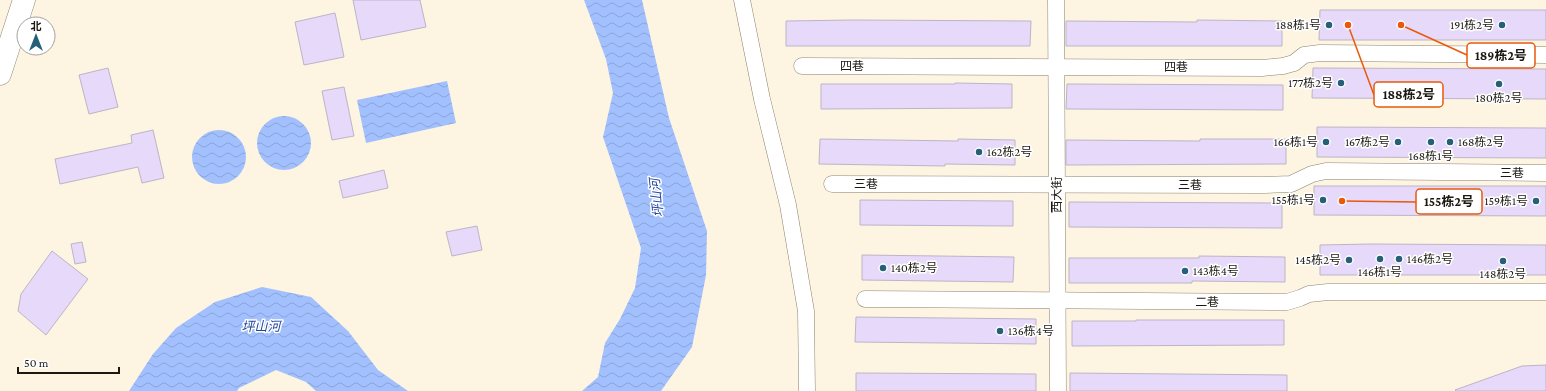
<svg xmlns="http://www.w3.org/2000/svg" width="1546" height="391" font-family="'Crimson Pro','Noto Sans SC',serif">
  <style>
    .water { fill: url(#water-waves) }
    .building { fill: #e6d9fa; stroke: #bcb5c7 }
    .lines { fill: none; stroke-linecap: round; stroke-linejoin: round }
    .street-casing { stroke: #8b8371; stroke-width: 17 }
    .secondary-casing { stroke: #8b8371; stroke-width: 23 }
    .street { stroke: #fff; stroke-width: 16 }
    .secondary { stroke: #fff; stroke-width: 22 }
    .poi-dot { fill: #256078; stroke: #fff; stroke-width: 1.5 }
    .labels { text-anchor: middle; stroke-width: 3; stroke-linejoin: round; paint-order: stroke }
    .poi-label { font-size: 12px; fill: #1b1811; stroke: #fff; text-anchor: end }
    .street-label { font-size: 12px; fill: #1b1811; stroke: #fff }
    .water-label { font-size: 13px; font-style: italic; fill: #21459c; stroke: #fff }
    .leader { fill: none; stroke: #e8590c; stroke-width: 1.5 }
    .callout-dot { fill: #e8590c; stroke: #fff; stroke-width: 1.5 }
    .callout { fill: #fff; stroke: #e8590c; stroke-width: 1.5 }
    .callout-label { font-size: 13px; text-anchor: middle; font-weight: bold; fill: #1b1811 }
  </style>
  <defs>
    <pattern id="water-waves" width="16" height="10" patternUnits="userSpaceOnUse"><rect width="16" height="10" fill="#a2c0fe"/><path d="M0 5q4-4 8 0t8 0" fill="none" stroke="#8ba4d9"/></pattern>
  </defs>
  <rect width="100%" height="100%" fill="#fdf4e1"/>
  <!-- water -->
  <g class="water">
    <polygon points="584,0 642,0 669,118 707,231 706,275 692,347 661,391 582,391 598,377 605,343 620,319 635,288 641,248 603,137 613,93 606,59"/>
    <polygon points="447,81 456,123 366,143 357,100"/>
    <circle cx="284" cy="143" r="27"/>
    <circle cx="219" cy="157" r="27"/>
    <polygon points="262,287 311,297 348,331 378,370 408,391 316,391 306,382 276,370 239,388 237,391 129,391 153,354 176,328 215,302"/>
  </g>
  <!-- building -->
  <g class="building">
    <polygon points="353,0 420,0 426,27 361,40"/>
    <polygon points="1320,10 1546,10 1546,40 1319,40"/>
    <polygon points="335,13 344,57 304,65 295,22"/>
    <polygon points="853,20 1031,21 1030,46 786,46 786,21"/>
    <polygon points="1197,20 1282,21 1282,46 1066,46 1066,21 1197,22"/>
    <polygon points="108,68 118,107 89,114 79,75"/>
    <polygon points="1313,68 1546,69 1546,99 1312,98"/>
    <polygon points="955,83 1012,84 1012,108 821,109 821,84 955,84"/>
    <polygon points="1067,84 1283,85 1283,110 1066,109"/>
    <polygon points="344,87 354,136 332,140 322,91"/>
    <polygon points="1317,127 1546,128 1546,158 1317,157"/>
    <polygon points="153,130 164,178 142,183 138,167 60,184 55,159 132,143 131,135"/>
    <polygon points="820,139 958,141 958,139 1015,140 1015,165 945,164 945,166 819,164"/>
    <polygon points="1200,139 1286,139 1286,164 1066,165 1066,140 1200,141"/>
    <polygon points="384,170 388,188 343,198 339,181"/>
    <polygon points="1314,186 1546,186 1546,216 1314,215"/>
    <polygon points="860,200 1013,201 1013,226 860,225"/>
    <polygon points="1069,202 1282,203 1282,228 1069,227"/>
    <polygon points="477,226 482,250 452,256 446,232"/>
    <polygon points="82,242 86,262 75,264 71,244"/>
    <polygon points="1370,244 1546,245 1546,275 1320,275 1320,245"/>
    <polygon points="52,251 88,279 46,335 18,311 21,294"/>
    <polygon points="862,255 1014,257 1013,282 862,280"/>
    <polygon points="1199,256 1285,257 1285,282 1192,281 1192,283 1069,283 1069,258 1199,258"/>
    <polygon points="856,317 1036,319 1036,344 855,342"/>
    <polygon points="1136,320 1284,320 1284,345 1072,346 1072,321 1136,321"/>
    <polygon points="1546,365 1546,391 1456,391 1455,390 1522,366"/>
    <polygon points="856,373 1036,374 1036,391 856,391"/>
    <polygon points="1070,373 1287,375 1287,391 1070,391"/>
  </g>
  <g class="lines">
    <defs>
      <g id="street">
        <polyline points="742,0 762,99 788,205 806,311 807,391"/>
        <polyline points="1056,0 1058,391"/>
        <polyline points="802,66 1262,68 1283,66 1294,63 1304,55 1320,53 1546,55"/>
        <polyline points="832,184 1264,185 1291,184 1312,174 1326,171 1546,173"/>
        <polyline points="865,299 1287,302 1300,298 1309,294 1328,292 1546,292"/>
      </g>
      <polyline id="secondary" points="0,74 24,0"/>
    </defs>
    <!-- street casing -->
    <use href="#street" class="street-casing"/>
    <!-- secondary casing -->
    <use href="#secondary" class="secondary-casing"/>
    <!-- street -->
    <use href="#street" class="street"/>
    <!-- secondary -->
    <use href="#secondary" class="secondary"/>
  </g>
  <!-- markers -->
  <g class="poi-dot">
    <circle cx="1329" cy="25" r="4"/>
    <circle cx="1502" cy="25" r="4"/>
    <circle cx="1341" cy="83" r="4"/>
    <circle cx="1499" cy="84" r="4"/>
    <circle cx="1326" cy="142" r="4"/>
    <circle cx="1398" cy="142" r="4"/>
    <circle cx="1431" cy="142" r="4"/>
    <circle cx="1450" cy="142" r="4"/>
    <circle cx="979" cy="152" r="4"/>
    <circle cx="1323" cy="200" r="4"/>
    <circle cx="1536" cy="201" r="4"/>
    <circle cx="1380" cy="259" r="4"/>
    <circle cx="1399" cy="259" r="4"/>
    <circle cx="1349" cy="260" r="4"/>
    <circle cx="1503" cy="261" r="4"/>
    <circle cx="883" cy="268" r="4"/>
    <circle cx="1185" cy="271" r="4"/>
    <circle cx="1000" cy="331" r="4"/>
  </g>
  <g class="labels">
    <!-- poi labels -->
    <g class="poi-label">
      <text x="1321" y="29">188栋1号</text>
      <text x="1494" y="29">191栋2号</text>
      <text x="1333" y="87">177栋2号</text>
      <text x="1499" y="102" text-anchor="middle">180栋2号</text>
      <text x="1318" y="146">166栋1号</text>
      <text x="1390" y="146">167栋2号</text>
      <text x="1458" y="146" text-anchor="start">168栋2号</text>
      <text x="987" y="156" text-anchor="start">162栋2号</text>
      <text x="1431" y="160" text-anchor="middle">168栋1号</text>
      <text x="1315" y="204">155栋1号</text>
      <text x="1528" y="205">159栋1号</text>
      <text x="1407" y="263" text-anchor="start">146栋2号</text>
      <text x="1341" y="264">145栋2号</text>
      <text x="891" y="272" text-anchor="start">140栋2号</text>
      <text x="1193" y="275" text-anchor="start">143栋4号</text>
      <text x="1380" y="276" text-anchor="middle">146栋1号</text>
      <text x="1503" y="278" text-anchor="middle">148栋2号</text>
      <text x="1008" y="335" text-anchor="start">136栋4号</text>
    </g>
    <!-- street labels -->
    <g class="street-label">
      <text x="852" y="70">四巷</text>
      <text x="1176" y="71">四巷</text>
      <text x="1512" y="177">三巷</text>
      <text x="866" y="188">三巷</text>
      <text x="1190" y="189">三巷</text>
      <text transform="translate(1057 195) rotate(-90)" y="4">西大街</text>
      <text x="1207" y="306">二巷</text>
    </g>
    <!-- water labels -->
    <g class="water-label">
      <text transform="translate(656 198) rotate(-96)" y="5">坪山河</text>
      <text transform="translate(261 326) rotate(-1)" y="5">坪山河</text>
    </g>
  </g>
  <!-- callouts -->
  <path class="leader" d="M1401 25L1467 55M1348 25L1374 95M1342 201L1416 202"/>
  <g class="callout-dot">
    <circle cx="1401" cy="25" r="4"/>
    <circle cx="1348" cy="25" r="4"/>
    <circle cx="1342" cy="201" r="4"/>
  </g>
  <g class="callout">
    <rect x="1467" y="43" width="68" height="25" rx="4"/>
    <rect x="1374" y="82" width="69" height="25" rx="4"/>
    <rect x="1416" y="189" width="66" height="25" rx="4"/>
  </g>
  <g class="callout-label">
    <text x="1501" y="60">189栋2号</text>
    <text x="1409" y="99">188栋2号</text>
    <text x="1449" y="206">155栋2号</text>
  </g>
  <!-- north arrow -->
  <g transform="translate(36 36)"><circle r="19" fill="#ffffff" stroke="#a4a3a0"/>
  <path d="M0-3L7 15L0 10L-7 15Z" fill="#256078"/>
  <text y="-6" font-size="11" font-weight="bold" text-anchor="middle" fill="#1b1811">北</text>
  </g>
  <!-- scale -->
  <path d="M18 367v6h101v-6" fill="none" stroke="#1b1811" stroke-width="2"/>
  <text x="24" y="367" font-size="12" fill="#1b1811" stroke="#ffffff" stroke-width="3" paint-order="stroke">50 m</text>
</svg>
